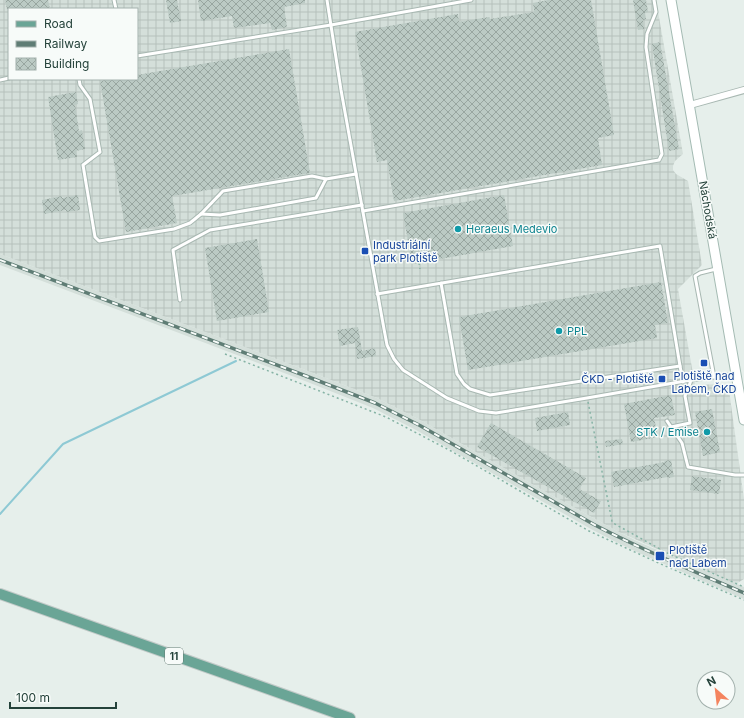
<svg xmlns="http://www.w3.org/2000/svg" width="744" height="718" font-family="Inter,sans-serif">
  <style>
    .built { fill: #d4dfda }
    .industrial { fill: url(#industrial-grid); fill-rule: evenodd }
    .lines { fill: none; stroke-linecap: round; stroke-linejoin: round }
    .stream { stroke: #8ec9d4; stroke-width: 2 }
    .building { fill: url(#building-cross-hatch) }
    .lane-casing { stroke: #a8b8b2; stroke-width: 5 }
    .street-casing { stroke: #a8b8b2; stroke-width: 8 }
    .secondary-casing { stroke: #a4bbb3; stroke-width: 11 }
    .primary-casing { stroke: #c2cac8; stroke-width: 12 }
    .path { stroke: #86b3a5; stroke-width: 1.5; stroke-dasharray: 2 3; stroke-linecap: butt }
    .lane { stroke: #fff; stroke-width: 3 }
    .street { stroke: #fff; stroke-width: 6 }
    .secondary { stroke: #fff; stroke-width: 9 }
    .primary { stroke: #6aa596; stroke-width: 10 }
    .rail-casing { stroke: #5f7d75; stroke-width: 3.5 }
    .rail { stroke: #f7fbf9; stroke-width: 2; stroke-dasharray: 6; stroke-linecap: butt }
    .culture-dot { fill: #0f9aa8; stroke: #f7fbf9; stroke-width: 1.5 }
    .transit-dot { fill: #1a4fb4; stroke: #f7fbf9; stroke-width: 1.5 }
    .labels { text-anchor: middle; stroke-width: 3; stroke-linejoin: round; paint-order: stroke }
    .shield { fill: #f7fbf9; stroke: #637a73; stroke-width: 1 }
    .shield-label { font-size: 10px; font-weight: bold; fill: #24423a }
    .street-label { font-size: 11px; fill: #24423a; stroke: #f7fbf9 }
    .culture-label { font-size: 11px; fill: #0d838f; stroke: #f7fbf9; text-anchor: start }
    .transit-label { font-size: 11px; fill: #164399; stroke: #f7fbf9; text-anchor: start }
  </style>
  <defs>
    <pattern id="industrial-grid" width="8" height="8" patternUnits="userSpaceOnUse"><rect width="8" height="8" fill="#d4dfda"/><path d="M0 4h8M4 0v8" fill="none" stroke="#b6c1bc"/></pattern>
    <pattern id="building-cross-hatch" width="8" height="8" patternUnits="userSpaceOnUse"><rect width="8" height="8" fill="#bbcac4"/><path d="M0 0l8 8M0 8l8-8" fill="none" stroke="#98a6a0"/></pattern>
  </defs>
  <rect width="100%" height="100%" fill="#e6efeb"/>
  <!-- built -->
  <polygon class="built" points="0,254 308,371 377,398 422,421 546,492 619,532 641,543 744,587 744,599 637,552 614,541 591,529 416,430 373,408 305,381 0,265"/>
  <!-- industrial -->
  <path class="industrial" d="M0,0H656L683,154L675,161L673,166V170L676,174L688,181L702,265L678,289L695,385L722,384L727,387L729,390L744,499V579L736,584L619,532L546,492L422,421L377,398L308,371L0,254ZM9,9H137V79H9Z"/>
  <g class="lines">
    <!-- stream -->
    <polyline class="stream" points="0,514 63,444 236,361"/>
  </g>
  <!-- building -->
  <g class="building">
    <polygon points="5,0 48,0 50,9 7,9"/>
    <polygon points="166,0 177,0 181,21 170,23"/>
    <polygon points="198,0 305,0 305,3 284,7 287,27 272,30 270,23 234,28 232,16 201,21"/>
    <polygon points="548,0 591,0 614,135 598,138 602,165 394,201 387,160 377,162 355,32 458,14 459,22 489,17 490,19 534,12 533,3"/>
    <polygon points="633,0 646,0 648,12 645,13 646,19 643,20 644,29 638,30"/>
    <polygon points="660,42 679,149 669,151 652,44"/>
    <polygon points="289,49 310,173 172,196 177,223 126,232 100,81 111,79 137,79 137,75"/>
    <polygon points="76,92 78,104 75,105 79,131 82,130 85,149 76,151 77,157 58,160 48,97"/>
    <polygon points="78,195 80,210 66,212 66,210 44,214 42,200 62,196 62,198"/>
    <polygon points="504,195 513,246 412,264 403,213"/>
    <polygon points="257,239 269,312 217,321 205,248"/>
    <polygon points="661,282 668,323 655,325 657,338 468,370 459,317"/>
    <polygon points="358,327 362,351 375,348 376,356 357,359 355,343 340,346 337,330"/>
    <polygon points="671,395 675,415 654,418 658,437 631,442 624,404"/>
    <polygon points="712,409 720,452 703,456 695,412"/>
    <polygon points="568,412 570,425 537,431 535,418"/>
    <polygon points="491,423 586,478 579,489 601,501 594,513 477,447"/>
    <polygon points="622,439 623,444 606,447 605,441"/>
    <polygon points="671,460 674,477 668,478 667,477 614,487 611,472 665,462 664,461"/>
    <polygon points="692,476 721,480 719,494 690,490"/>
  </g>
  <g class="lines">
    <defs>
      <g id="lane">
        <polyline points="114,0 116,9"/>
        <polyline points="327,0 341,90 384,329 387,345 394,359 403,370 447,398 479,411 496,413 587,398 691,380 735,374"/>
        <polyline points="137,56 331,25 471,0"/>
        <polyline points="79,79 80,85 90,99 100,152 83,165 95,237 99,241 174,229 190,223 201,214 223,191 312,176 326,179 356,174"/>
        <polyline points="0,80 9,78"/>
        <polyline points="363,211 659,160 662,154 646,47 647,34 656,12 654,0"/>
        <polyline points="201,214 220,215 316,198 326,179"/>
        <polyline points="377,294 660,246 680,366 490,395 470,389 464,384 457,374 441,283"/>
        <polyline points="180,300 173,250 210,230 362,205"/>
        <polyline points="680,366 683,382"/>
        <polyline points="714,377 695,276 700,273 716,269"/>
        <polyline points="667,421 682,443 688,467 735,475 744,475"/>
        <polyline points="671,427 690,423 685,396 689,386 691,380"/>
      </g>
      <polyline id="street" points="690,105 744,90"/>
      <polyline id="secondary" points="671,0 744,420"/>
      <polyline id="primary" points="0,594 350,718"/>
    </defs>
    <!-- lane casing -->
    <use href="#lane" class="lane-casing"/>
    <!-- street casing -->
    <use href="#street" class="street-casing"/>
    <!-- secondary casing -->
    <use href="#secondary" class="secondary-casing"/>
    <!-- primary casing -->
    <use href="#primary" class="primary-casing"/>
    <!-- path -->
    <g class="path">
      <polyline points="419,263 420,269"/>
      <polyline points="225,354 386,417 451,451 589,531 663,565 744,600"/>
      <polyline points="588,402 612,521 613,523 669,554 744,587"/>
    </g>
    <!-- lane -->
    <use href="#lane" class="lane"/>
    <!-- street -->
    <use href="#street" class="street"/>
    <!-- secondary -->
    <use href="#secondary" class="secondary"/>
    <!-- primary -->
    <use href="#primary" class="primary"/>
    <defs>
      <path id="rail" d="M0,260L306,376L375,403L419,425L593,524C642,550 693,571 744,593"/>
    </defs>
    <!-- rail casing -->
    <use href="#rail" class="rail-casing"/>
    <!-- rail -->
    <use href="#rail" class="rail"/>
  </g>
  <!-- markers -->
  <g class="culture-dot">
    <circle cx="458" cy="229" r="4"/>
    <circle cx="559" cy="331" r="4"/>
    <circle cx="707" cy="432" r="4"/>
  </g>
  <g class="transit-dot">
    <rect x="361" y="247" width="8" height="8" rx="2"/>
    <rect x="700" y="359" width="8" height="8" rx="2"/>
    <rect x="658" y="375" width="8" height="8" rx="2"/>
    <rect x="655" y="551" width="10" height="10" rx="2"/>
  </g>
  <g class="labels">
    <!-- shield labels -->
    <rect class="shield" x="165" y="648" width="18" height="16" rx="3"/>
    <g class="shield-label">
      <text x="174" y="660">11</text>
    </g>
    <!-- street labels -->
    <g class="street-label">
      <text transform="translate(708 210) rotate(80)" y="4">Náchodská</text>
    </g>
    <!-- culture labels -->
    <g class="culture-label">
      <text x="466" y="233">Heraeus Medevio</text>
      <text x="567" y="335">PPL</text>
      <text x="699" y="436" text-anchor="end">STK / Emise</text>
    </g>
    <!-- transit labels -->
    <g class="transit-label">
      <text x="373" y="249">Industriální<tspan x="373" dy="13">park Plotiště</tspan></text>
      <text x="704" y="380" text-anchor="middle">Plotiště nad<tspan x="704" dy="13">Labem, ČKD</tspan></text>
      <text x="654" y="383" text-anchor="end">ČKD - Plotiště</text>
      <text x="669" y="554">Plotiště<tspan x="669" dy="13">nad Labem</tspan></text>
    </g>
  </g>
  <!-- legend -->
  <rect x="8" y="8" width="130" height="72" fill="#f7fbf9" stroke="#a3b1ad"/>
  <rect x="16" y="21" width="20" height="6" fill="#6aa596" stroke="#a3b1ad"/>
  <text x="44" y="28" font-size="12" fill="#24423a">Road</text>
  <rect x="16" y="41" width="20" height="6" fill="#5f7d75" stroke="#a3b1ad"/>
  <text x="44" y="48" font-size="12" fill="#24423a">Railway</text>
  <rect x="16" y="58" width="20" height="12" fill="url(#building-cross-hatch)" stroke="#a3b1ad"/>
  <text x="44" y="68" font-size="12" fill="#24423a">Building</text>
  <!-- north arrow -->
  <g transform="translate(716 690) rotate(332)"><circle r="19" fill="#f7fbf9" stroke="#a3b1ad"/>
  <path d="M0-3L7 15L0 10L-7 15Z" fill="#f4845f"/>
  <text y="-6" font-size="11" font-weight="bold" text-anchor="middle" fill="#24423a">N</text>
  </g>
  <!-- scale -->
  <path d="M10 702v6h106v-6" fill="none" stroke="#24423a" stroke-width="2"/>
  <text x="16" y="702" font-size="12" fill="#24423a" stroke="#f7fbf9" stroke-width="3" paint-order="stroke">100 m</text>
</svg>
